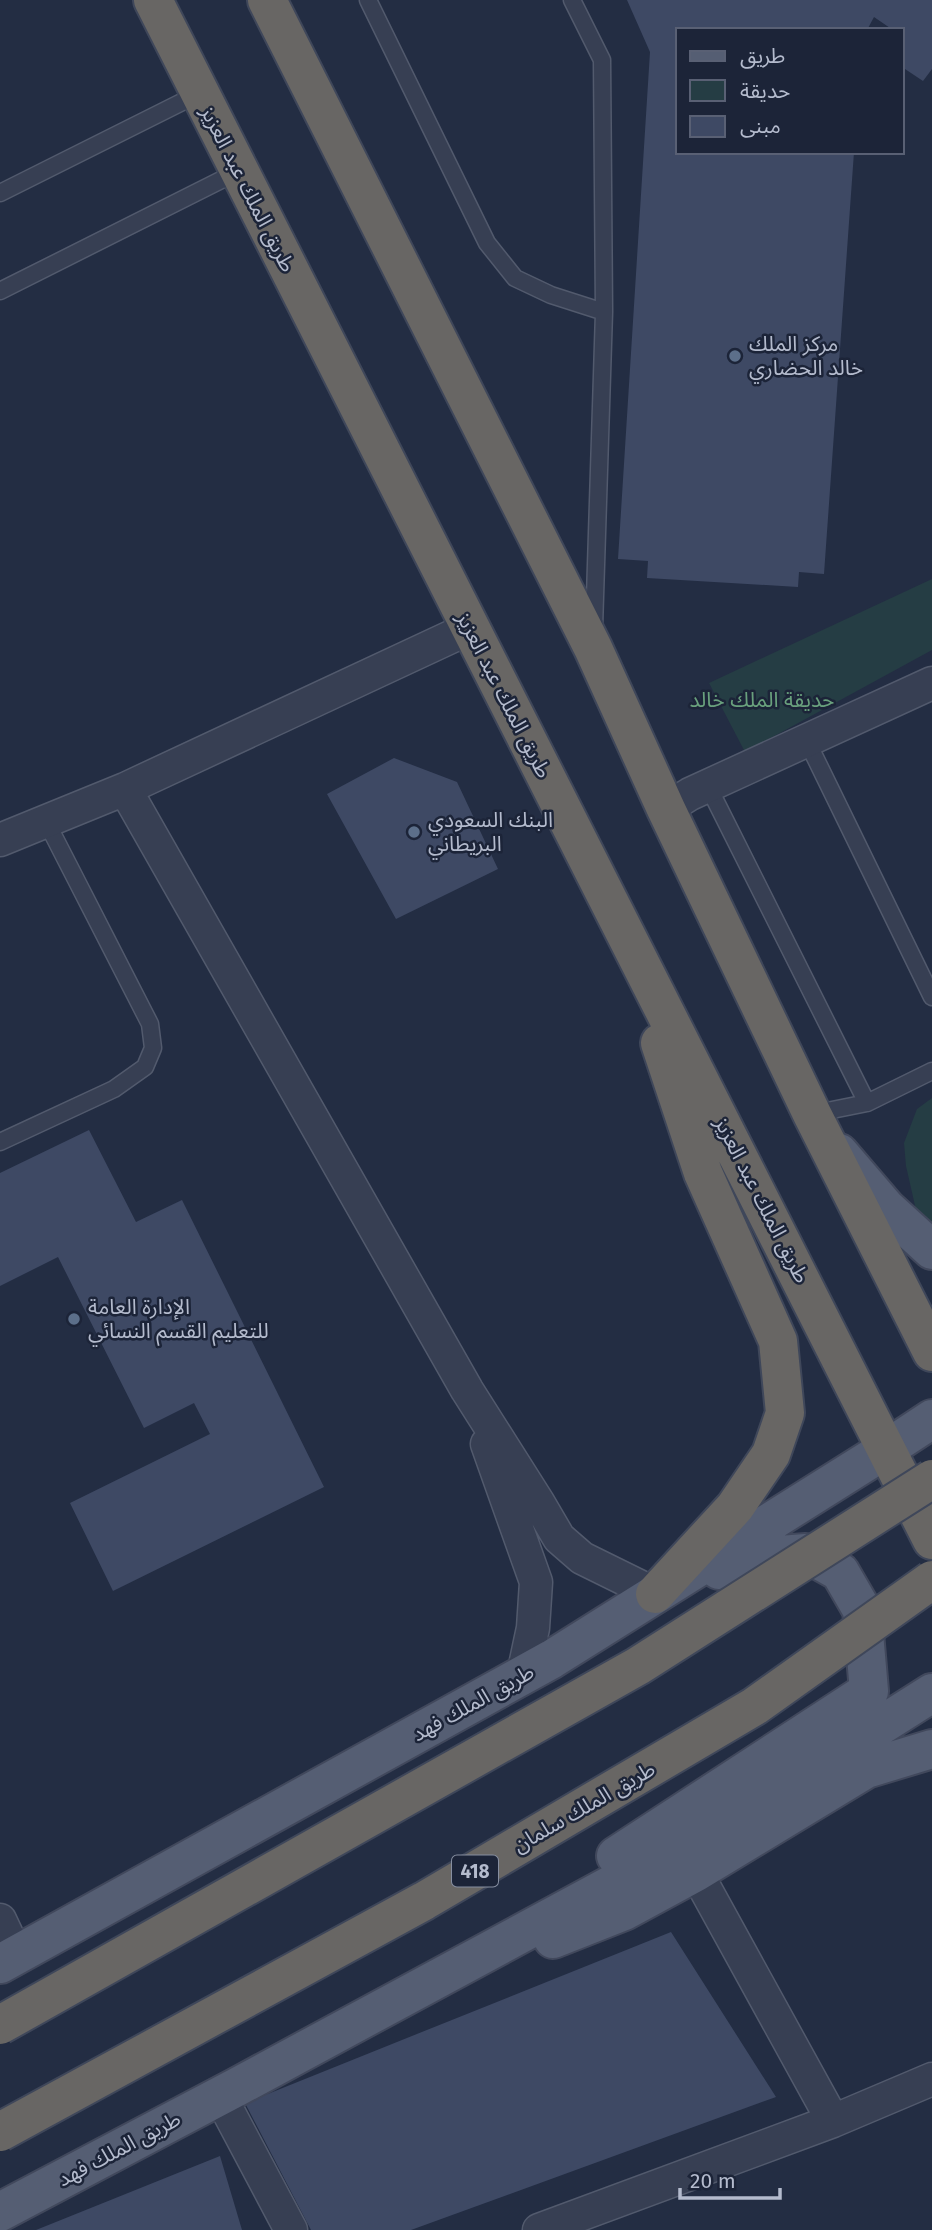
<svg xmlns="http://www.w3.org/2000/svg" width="932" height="2230" viewBox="0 0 932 2230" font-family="'Fira Sans','Noto Sans Arabic',sans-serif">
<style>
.green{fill:#253d44}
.building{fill:#3e4964}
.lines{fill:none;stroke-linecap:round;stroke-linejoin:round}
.service-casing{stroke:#525a6d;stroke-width:19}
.minor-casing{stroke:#525a6d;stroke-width:35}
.primary-casing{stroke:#41485c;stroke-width:42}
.trunk-casing{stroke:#3f475a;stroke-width:42}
.service{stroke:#373f53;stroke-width:16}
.minor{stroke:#373f53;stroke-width:32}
.primary{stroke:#555e73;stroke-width:38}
.trunk{stroke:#686664;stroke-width:38}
.trunk-bridge-casing{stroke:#3f475a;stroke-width:42;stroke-linecap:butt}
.trunk-bridge{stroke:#686664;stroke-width:38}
.service-dot{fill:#5c6f8a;stroke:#1c2438;stroke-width:2.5}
.labels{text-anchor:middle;stroke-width:5;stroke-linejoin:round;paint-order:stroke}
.shield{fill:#1c2438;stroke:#868ea0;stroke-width:2}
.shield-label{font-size:19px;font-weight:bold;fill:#b4bbcd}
.street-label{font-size:21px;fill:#b4bbcd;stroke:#1c2438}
.poi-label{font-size:21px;fill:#b4bbcd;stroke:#1c2438;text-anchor:start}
.park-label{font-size:21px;fill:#69a07d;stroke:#1c2438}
</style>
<rect width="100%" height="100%" fill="#232d43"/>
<path class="green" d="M932 579V650L745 752 709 683Z
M932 1098V1240L916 1210 906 1166 904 1143 917 1109Z"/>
<path class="building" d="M627 0H932V69L923 81 902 67V30H893L874 17 867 30H678V152H854L824 574 799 572 798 587 647 578 648 561 618 559 650 52Z
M394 758 457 782 498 869 396 919 327 794Z
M89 1130 136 1222 182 1200 324 1487 113 1591 70 1503 210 1434 194 1403 144 1428 58 1257 0 1286V1173Z
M671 1932 776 2097 411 2230H311L245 2103Z
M220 2156 242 2230H36Z"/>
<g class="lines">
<defs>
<path id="service" d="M368 0 487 243 515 278 551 295 604 312
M572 0 602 60 604 312 594 628
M0 193 200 93
M0 291 239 171
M807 741 932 997
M708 786 867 1103
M812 1114 867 1103 932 1071
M0 1142 114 1089 145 1067 153 1048 150 1024 46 821"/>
<path id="minor" d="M125 789 467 1390 538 1502 559 1538 582 1558 655 1594
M666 809 690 794 932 683
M0 840 125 789 470 628
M487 1444 536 1582 533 1628 523 1675
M696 1872 833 2121
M0 1920 17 1956
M220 2096 291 2230
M539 2230 833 2121 932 2079"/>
<path id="primary" d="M839 1153 886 1208 932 1250
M616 1856 869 1691 862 1610 840 1572 806 1553 754 1557 719 1570
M553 1939 624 1911 696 1872 866 1769 932 1749
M0 1964 552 1659 885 1450 932 1419
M0 2212 237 2087 735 1818 932 1693"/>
<path id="trunk" d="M153 0 932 1540
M267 0 593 648 666 809 812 1114 932 1352
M655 1594 735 1507 771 1454 785 1413 778 1341 703 1173 660 1043"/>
</defs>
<use href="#service" class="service-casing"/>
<use href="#minor" class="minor-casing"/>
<use href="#primary" class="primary-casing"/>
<use href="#trunk" class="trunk-casing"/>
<use href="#service" class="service"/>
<use href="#minor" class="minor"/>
<use href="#primary" class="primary"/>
<use href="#trunk" class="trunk"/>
<defs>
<path id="trunk-bridge" d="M0 2025 638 1666 932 1479
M0 2132 424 1901 755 1706 932 1580"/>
</defs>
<use href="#trunk-bridge" class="trunk-bridge-casing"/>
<use href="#trunk-bridge" class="trunk-bridge"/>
</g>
<g class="service-dot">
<circle cx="735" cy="356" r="7"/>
<circle cx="414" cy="832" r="7"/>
<circle cx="74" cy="1319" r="7"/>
</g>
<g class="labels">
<rect class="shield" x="452" y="1855.5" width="46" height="31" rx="5"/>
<g class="shield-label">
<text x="475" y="1878">418</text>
</g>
<g class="street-label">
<text transform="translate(248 189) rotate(63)" y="7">طريق الملك عبد العزيز</text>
<text transform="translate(504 695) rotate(63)" y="7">طريق الملك عبد العزيز</text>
<text transform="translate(762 1200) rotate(63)" y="7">طريق الملك عبد العزيز</text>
<text transform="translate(473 1703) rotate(-29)" y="7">طريق الملك فهد</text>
<text transform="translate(584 1807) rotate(-30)" y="7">طريق الملك سلمان</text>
<text transform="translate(119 2149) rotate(-28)" y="7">طريق الملك فهد</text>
</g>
<g class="poi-label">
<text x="749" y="351">مركز الملك<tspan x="749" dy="24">خالد الحضاري</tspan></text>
<text x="428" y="827">البنك السعودي<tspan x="428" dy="24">البريطاني</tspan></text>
<text x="88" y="1314">الإدارة العامة<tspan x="88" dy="24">للتعليم القسم النسائي</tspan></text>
</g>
<g class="park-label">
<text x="762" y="707">حديقة الملك خالد</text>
</g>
</g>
<rect x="676" y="28" width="228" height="126" fill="#1c2438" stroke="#596074" stroke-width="2"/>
<rect x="690" y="51" width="35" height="10" fill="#555e73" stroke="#596074" stroke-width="2"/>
<text x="740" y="63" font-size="21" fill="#b4bbcd">طريق</text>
<rect x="690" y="80" width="35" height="21" fill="#253d44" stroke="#596074" stroke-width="2"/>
<text x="740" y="98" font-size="21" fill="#b4bbcd">حديقة</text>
<rect x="690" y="116" width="35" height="21" fill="#3e4964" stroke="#596074" stroke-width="2"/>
<text x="740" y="133" font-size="21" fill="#b4bbcd">مبنى</text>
<path d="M680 2188v10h100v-10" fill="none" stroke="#b4bbcd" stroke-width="3.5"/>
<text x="690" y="2188" font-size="21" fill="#b4bbcd" stroke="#1c2438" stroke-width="5" paint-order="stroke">20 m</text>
</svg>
